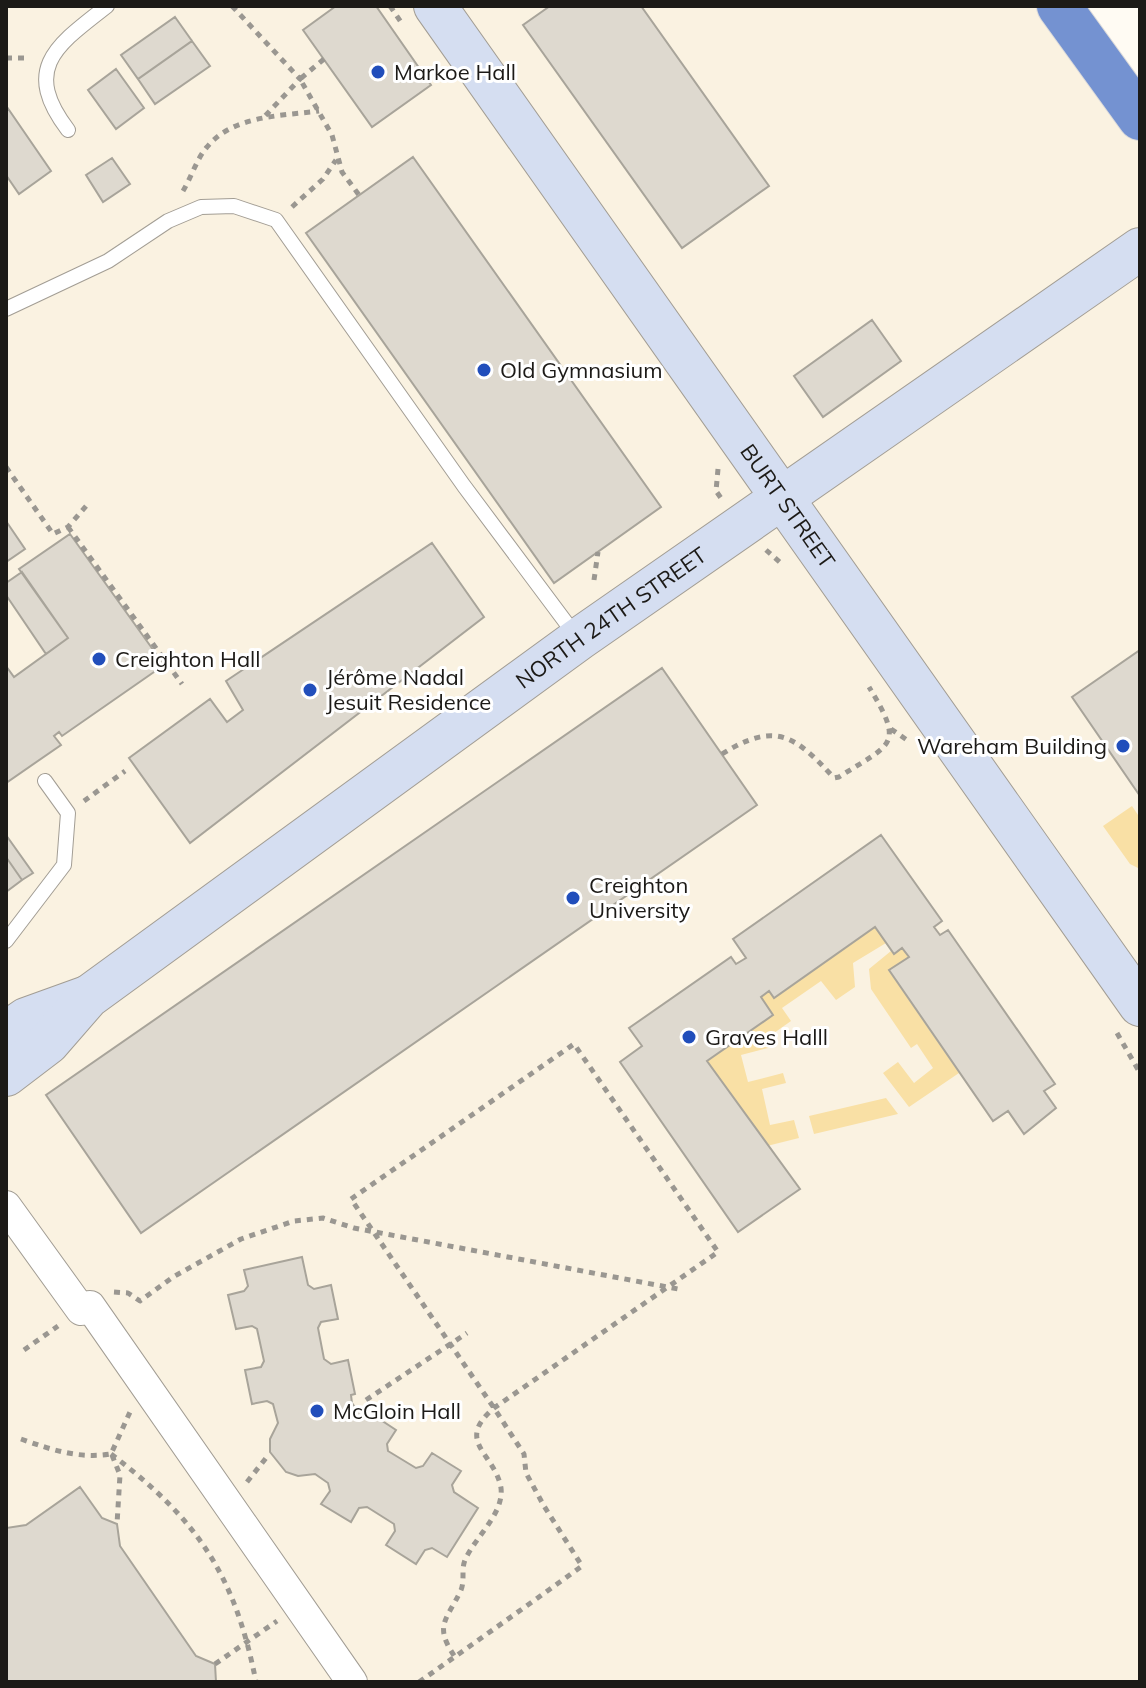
<svg xmlns="http://www.w3.org/2000/svg" width="1146" height="1688" viewBox="0 0 1146 1688" font-family="Mulish,sans-serif">
<style>
.built{fill:#faf2e1}
.green{fill:#f9e0a5}
.building{fill:#ded9cf;stroke:#a8a49a;stroke-width:2}
.lines{fill:none;stroke-linecap:round;stroke-linejoin:round}
.lane-casing{stroke:#a29d94;stroke-width:16}
.street-casing{stroke:#a29d94;stroke-width:32}
.secondary-casing{stroke:#a29d94;stroke-width:44}
.highway-casing{stroke:#dbdada;stroke-width:46}
.path{stroke:#9a9791;stroke-width:5;stroke-dasharray:6 6;stroke-linecap:butt}
.lane{stroke:#fff;stroke-width:14}
.street{stroke:#fff;stroke-width:30}
.secondary{stroke:#d5def1;stroke-width:42}
.highway{stroke:#7492d1;stroke-width:44}
.poi-dot{fill:#214ebb;stroke:#fff;stroke-width:3}
.labels{text-anchor:middle;stroke-width:6;stroke-linejoin:round;paint-order:stroke}
.poi-label{font-size:22px;fill:#1c1a17;stroke:#fff;text-anchor:start}
.street-label{font-size:22px;fill:#1c1a17;stroke:#fff}
</style>
<rect width="100%" height="100%" fill="#fffbf3"/>
<path class="built" d="M6 6H1065L1140 113V1682H6Z"/>
<path class="green" d="M1132 806 1140 818V869L1130 864 1103 826Z
M875 927 886 943 853 963 855 987 836 1000 821 981 782 1008 791 1021 774 1033 776 1046 741 1055 748 1082 783 1073 786 1083 762 1089 770 1125 794 1120 799 1138 767 1146 707 1061 773 1015 761 997 769 991 775 998Z
M902 948 909 957 889 971 959 1073 909 1107 883 1073 898 1062 914 1083 933 1068 917 1044 911 1048 871 989 869 969 891 951 894 954Z
M886 1098 898 1114 814 1134 809 1116Z"/>
<path class="building" d="M336 6H376L431 85 372 127 303 30Z
M550 6H641L769 186 682 248 523 25Z
M175 17 192 41 138 79 121 55Z
M192 41 210 66 155 104 138 79Z
M116 69 144 108 116 129 88 90Z
M7 107 51 171 19 194 6 175Z
M413 157 661 507 554 583 306 233Z
M112 158 130 184 103 202 86 175Z
M872 320 901 361 823 417 794 376Z
M6 521 25 549 6 562Z
M70 534 164 665 62 736 59 732 54 736 61 745 6 783V666L14 677 68 638 19 569Z
M432 543 484 617 190 843 129 758 210 699 227 722 243 710 226 681Z
M22 572 68 638 46 654 6 595V583Z
M1140 650V796L1072 697Z
M662 668 757 805 141 1233 46 1095Z
M6 835 33 873 22 880 6 857Z
M881 835 942 921 934 927 940 935 948 930 1055 1084 1044 1091 1056 1108 1024 1134 1008 1111 993 1121 889 970 909 957 902 948 894 954 875 927 774 998 769 991 761 997 773 1015 707 1061 800 1189 738 1232 620 1062 642 1046 629 1028 731 957 736 964 746 958 733 939Z
M6 857 22 880 6 892Z
M302 1257 308 1285 314 1289 331 1285 338 1319 321 1322 318 1328 324 1359 331 1364 348 1360 355 1394 351 1395 352 1403 357 1410 365 1414 367 1411 396 1430 387 1444 388 1451 416 1468 423 1466 432 1453 461 1471 452 1485 454 1492 478 1508 447 1557 432 1548 425 1550 416 1564 386 1545 395 1531 394 1524 367 1507 359 1508 351 1522 321 1504 330 1491 328 1483 315 1474 298 1476 286 1472 270 1452V1439L278 1423 273 1404 267 1401 252 1404 245 1370 261 1367 264 1361 257 1329 252 1326 236 1329 228 1295 244 1291 248 1286 244 1270Z
M80 1487 102 1518 117 1524 120 1546 196 1656 215 1664 216 1682H6V1528L26 1525Z"/>
<g class="lines">
<defs>
<path id="lane" d="M68 130C21 68 57 45 107 6
M6 309 108 261 168 221 201 207 234 206 276 220 464 486 576 636
M6 941 64 865 68 813 45 781"/>
<path id="street" d="M6 1206 81 1310 90 1306 352 1682"/>
<g id="secondary">
<path id="s1" d="M435 6 1140 1005"/>
<path d="M6 1033 26 1019 87 997"/>
<path id="s2" d="M6 1075 48 1043 88 997 579 639 1140 249"/>
</g>
<path id="highway" d="M1059 6 1140 118"/>
</defs>
<use href="#lane" class="lane-casing"/>
<use href="#street" class="street-casing"/>
<use href="#secondary" class="secondary-casing"/>
<use href="#highway" class="highway-casing"/>
<path class="path" d="M232 6 300 79 264 117
M390 6 403 25
M6 58H29
M324 59 300 79 332 135 342 172 359 195
M183 191C191 178 197 158 207 147 233 115 282 116 319 111
M292 207 323 179 336 160
M6 467 53 534 68 527 87 505
M718 469 716 491 721 498
M68 527 182 684
M766 550 783 565
M594 580 598 552
M891 729 907 740
M722 754C775 721 795 735 834 778L839 777C892 743 905 746 869 687
M84 801 125 771
M1117 1033 1140 1073
M114 1292 128 1293 140 1301 173 1277 241 1239 294 1221 323 1218 354 1228 678 1289
M24 1350 58 1326
M366 1400 467 1333
M21 1439C52 1450 79 1459 111 1454L130 1412
M111 1454C198 1520 235 1575 256 1682
M112 1455 120 1475 117 1524
M247 1482 266 1458
M215 1664 277 1621
M419 1682C473 1644 528 1605 582 1566L544 1506 526 1473 524 1454 494 1408 351 1199 574 1044 718 1252 494 1408C454 1442 495 1453 501 1488 504 1514 475 1537 465 1560 461 1570 465 1580 461 1590 447 1620 433 1625 455 1657"/>
<use href="#lane" class="lane"/>
<use href="#street" class="street"/>
<use href="#secondary" class="secondary"/>
<use href="#highway" class="highway"/>
</g>
<g class="poi-dot">
<circle cx="378" cy="72" r="8"/>
<circle cx="484" cy="370" r="8"/>
<circle cx="99" cy="659" r="8"/>
<circle cx="310" cy="690" r="8"/>
<circle cx="1123" cy="746" r="8"/>
<circle cx="573" cy="898" r="8"/>
<circle cx="689" cy="1037" r="8"/>
<circle cx="317" cy="1411" r="8"/>
</g>
<g class="labels">
<g class="poi-label">
<text x="394" y="80">Markoe Hall</text>
<text x="500" y="378">Old Gymnasium</text>
<text x="115" y="667">Creighton Hall</text>
<text x="326" y="685">Jérôme Nadal<tspan x="326" dy="25">Jesuit Residence</tspan></text>
<text x="1107" y="754" text-anchor="end">Wareham Building</text>
<text x="589" y="893">Creighton<tspan x="589" dy="25">University</tspan></text>
<text x="705" y="1045">Graves Halll</text>
<text x="333" y="1419">McGloin Hall</text>
</g>
<g class="street-label">
<text dy="8" stroke="none"><textPath href="#s1" startOffset="612">BURT STREET</textPath></text>
<text dy="8" stroke="none"><textPath href="#s2" startOffset="760">NORTH 24TH STREET</textPath></text>
</g>
</g>
<rect width="1146" height="1688" fill="none" stroke="#1c1a17" stroke-width="16"/>
</svg>
